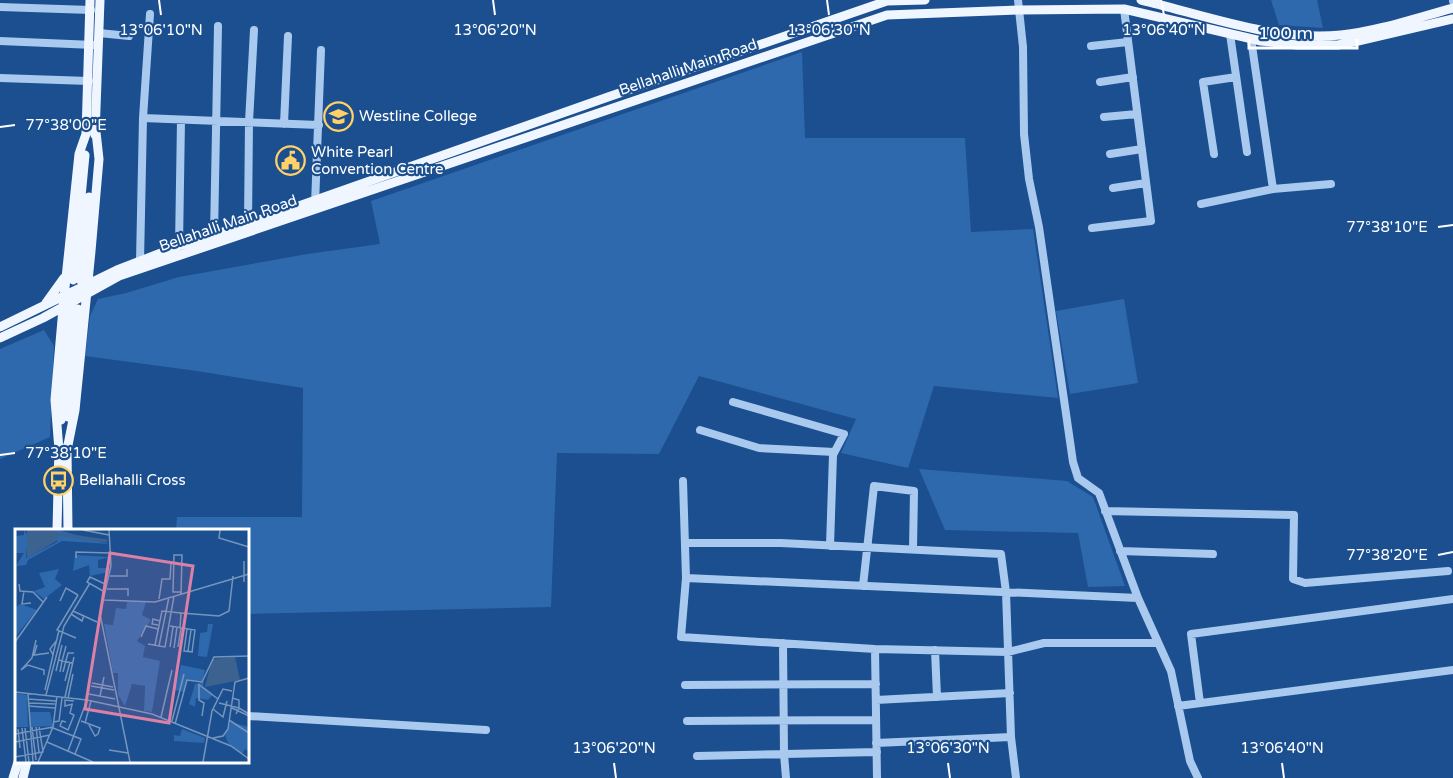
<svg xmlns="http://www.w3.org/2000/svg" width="1453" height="778" viewBox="0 0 1453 778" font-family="'Varela Round',sans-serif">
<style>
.green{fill:#2e69ad}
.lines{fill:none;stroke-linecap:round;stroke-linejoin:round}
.minor{stroke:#a9c9ee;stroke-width:8}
.major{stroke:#f0f6ff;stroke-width:9}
.ticks{fill:none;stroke:#fff;stroke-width:2}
.labels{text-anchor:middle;stroke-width:4.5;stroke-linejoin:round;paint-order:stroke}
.street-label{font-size:15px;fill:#fff;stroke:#1b4f8f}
.poi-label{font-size:15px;fill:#fff;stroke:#1b4f8f;text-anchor:start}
.inset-river{fill:none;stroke:#3c6290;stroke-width:3}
.inset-road{fill:none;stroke:#7695bc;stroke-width:1.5}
.view{fill:#dd80a5;fill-opacity:0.15;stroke:#dd80a5;stroke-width:3}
.inset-edge{fill:none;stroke:#fff;stroke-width:3}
.ticks-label{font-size:15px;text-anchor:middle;fill:#fff;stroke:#1b4f8f;stroke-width:4.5;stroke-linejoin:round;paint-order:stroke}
</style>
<rect width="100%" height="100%" fill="#1b4f8f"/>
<path class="green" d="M1271 0H1317L1323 28 1279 25Z
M802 52 805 138H965L971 232 1033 229 1058 398 934 386 908 468 841 453 856 419 699 376 659 454 557 453 551 607 248 614V530H176L177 517H302L303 388 197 371 85 356 90 316 98 299 126 293 179 277 307 254 380 244 371 201Z
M1124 299 1138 383 1070 394 1056 311Z
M44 330 54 346 50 437 0 459V349Z
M919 469 1067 481 1093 497 1125 586 1088 587 1078 533 945 530Z"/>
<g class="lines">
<path class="minor" d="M1018 0 1023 47 1024 134 1029 179 1039 227 1073 462 1078 478 1099 493 1138 598 1171 671 1190 761 1198 778
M1453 0V1
M0 7 91 10
M99 33 129 36
M1230 34 1247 152
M1251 39 1273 189 1331 184
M0 41 94 45
M1091 46 1128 42
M0 78 89 81
M1100 82 1133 77
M1104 117 1137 114
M143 118 319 125
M284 124 288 36
M1110 154 1142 149
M1214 154 1203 82 1236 77
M1113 188 1146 183
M315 204 321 50
M1201 204 1273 189
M248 224 249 122 254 30
M1092 228 1151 221 1124 9
M214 235 218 26
M179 246 181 120
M140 261 143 118 150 14
M733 402 844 434 833 455 830 546
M700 430 759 448 834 452
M683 481 686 578 1138 598
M1105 511 1294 515 1293 579 1305 583 1448 571
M685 543H781L1001 554 1006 592 1011 737 876 743
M1120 551 1213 554
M686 578 681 637 875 649 1008 652 1044 643H1158
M863 586 874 486 914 491 913 549
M783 643 784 754 786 778
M875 649 877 778
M935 650 937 697
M685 685 876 684
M876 700 1010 693
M1200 703 1191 634 1453 599
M1178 706 1453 670
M248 716 486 730
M687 721 876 720
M1011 737 1016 778
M697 756 877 752"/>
<path class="major" d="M1141 0C1204 15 1276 42 1341 35 1378 31 1416 18 1453 8
M95 135 100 0
M73 280 85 155
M81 281 89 197
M46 303 64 278
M0 327 117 270 179 246 248 224 608 97 887 1 925 0
M0 338 43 318 119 276 887 15 1019 10 1124 9 1261 41 1297 45H1338L1358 41 1453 19
M68 417 78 309
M61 420 71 308
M59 450 55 400 64 297 79 154 86 134 90 0
M57 530 59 445
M68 530 67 450 75 410 91 251 99 159 96 132
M13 778 18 762
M23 778 27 762"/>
</g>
<path class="ticks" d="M159 0 161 15M493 0 495 15M827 0 829 15M1161 0 1164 15M0 127 15 125M1438 227 1453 225M0 455 15 453M1438 555 1453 552M614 763 616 778M948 763 950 778M1282 763 1284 778"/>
<defs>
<symbol id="university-ring" viewBox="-11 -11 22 22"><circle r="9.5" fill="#1b4f8f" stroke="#ffd166" stroke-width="1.5"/><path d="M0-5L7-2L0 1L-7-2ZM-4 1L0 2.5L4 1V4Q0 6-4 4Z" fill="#ffd166"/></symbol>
<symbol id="civic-ring" viewBox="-11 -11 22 22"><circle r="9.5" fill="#1b4f8f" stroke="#ffd166" stroke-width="1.5"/><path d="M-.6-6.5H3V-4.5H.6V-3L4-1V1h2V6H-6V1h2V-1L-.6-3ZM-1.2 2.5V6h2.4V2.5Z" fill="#ffd166"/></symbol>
<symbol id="bus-ring" viewBox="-11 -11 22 22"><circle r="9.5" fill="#1b4f8f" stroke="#ffd166" stroke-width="1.5"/><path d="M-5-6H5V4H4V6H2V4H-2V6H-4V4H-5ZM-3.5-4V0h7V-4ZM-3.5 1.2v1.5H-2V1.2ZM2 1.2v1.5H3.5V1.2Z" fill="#ffd166"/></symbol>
</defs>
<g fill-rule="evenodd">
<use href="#university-ring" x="322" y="100" width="33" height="33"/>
<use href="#civic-ring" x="274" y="144" width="33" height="33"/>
<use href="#bus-ring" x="42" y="464" width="33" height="33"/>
</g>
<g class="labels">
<g class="street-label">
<text transform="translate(688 67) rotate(-19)" y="5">Bellahalli Main Road</text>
<text transform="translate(228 223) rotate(-19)" y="5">Bellahalli Main Road</text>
</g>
<g class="poi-label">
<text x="359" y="121">Westline College</text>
<text x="311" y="157">White Pearl<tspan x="311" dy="17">Convention Centre</tspan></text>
<text x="79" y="485">Bellahalli Cross</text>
</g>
</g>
<g transform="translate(15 529)">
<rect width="234" height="234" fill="#1b4f8f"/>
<path d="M9 1 13 7 11 29 42 13 43 1 94 15 47 12 13 31 11 36 1 37 9 24H0V7L9 6ZM60 26 95 28 83 31V39H95L94 43 75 47 74 36 58 42ZM44 40 40 50 47 56 29 70 19 62 30 58 24 44ZM112 73H131L127 86 136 91 122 112 130 117 128 128 145 132 137 183 129 182 130 157 117 155 110 177 103 166V144H98L89 95 98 96 101 79 111 80ZM5 75 22 81 0 108V79ZM193 95H198L192 128 183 127 185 104 192 103ZM166 136 190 141 187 152 172 151 169 163 160 161ZM189 153 188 157 198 165 193 171 181 169 180 178 174 175 180 155ZM0 164 12 166 13 198H0ZM15 183H35L38 197 15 198ZM216 193 234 198V222L230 220 227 225 213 214 210 206ZM167 200 190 209 189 214 159 212V206L165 207Z" fill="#2e69ad"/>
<path d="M12 1H43V11L12 29ZM220 128 225 151 190 158 197 130Z" fill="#3c6290"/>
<path class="inset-river" d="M43 5 92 12"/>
<path class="inset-road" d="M68 1 94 6M94 1 96 37 85 85 115 233M205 1 204 9 234 18M61 29V23L95 24M229 32V53M95 47H112V40M4 55 5 62 18 63 28 73M92 60H113V67M9 62 7 75 16 74M88 62 72 53 75 48 90 55M166 66 167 26H159L158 63H166M144 70 147 50H155L156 34M89 71 140 73 234 45M45 72 51 59 63 66M58 82 82 93M166 84 204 87 214 82 218 47M56 85 67 92 69 86M143 96 137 95 138 90 145 92M155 97 180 101 177 123M172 100 169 122 178 123M126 108 131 97 143 100M61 109 42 101 63 66M42 111 35 120 38 126 39 121 42 110 43 105 44 102M0 113 32 68M133 115 144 117 154 68M22 116 19 126 34 124M140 116 147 82 166 84 165 99M144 117 150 118 159 67M155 118 158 98M163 118 166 99M159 119 162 98M173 122 176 101M44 131 47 132 51 117M6 141 17 129 21 111M6 141 13 136 29 141V146M41 142 47 116M45 143 47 132 58 134M48 143 53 124H59M50 152 55 133M77 154 98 158M183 155 203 170M184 156V171L189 174 187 187M76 157 99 161M30 161 38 126M0 163 72 171 137 185 216 217 234 230M13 165 18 233M74 165 100 170M31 166 49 97 75 54M85 167 89 148M50 168 59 128M53 169 58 145M217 169 224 171V179L234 185M13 170 41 172M13 174 40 175M204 174 224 179 221 185M58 175 50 177V171L59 172M13 177 40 179M217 179 234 187M198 180 208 188 212 172M146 188 157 141M214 191 234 204M66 192 85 199 83 205 80 207 74 196M157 192 169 145M38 193 44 192 47 169M51 193 47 192 45 197 53 201 59 186 55 184 57 176M70 194 76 172M160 195 172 151 187 153 199 128 234 127M17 198 21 231M21 198 24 223M7 199 11 233M10 199 14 233M38 199 66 210 60 225M3 200 5 219M0 205 38 198M198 209 208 207 213 200 220 153 234 149M0 213 35 206M32 213 78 233M94 221 113 224M53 222 72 171M0 228 28 223 24 198M23 233 38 198 42 167M188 233 197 182 208 160 217 162"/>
<path class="view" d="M95 24 178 37 154 194 70 180Z"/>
<rect width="234" height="234" class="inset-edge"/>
</g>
<g class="ticks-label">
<text x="161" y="35">13°06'10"N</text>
<text x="495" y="35">13°06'20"N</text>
<text x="829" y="35">13°06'30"N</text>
<text x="1164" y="35">13°06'40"N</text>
<text x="66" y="130">77°38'00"E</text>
<text x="1387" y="232">77°38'10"E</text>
<text x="66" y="458">77°38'10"E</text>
<text x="1387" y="560">77°38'20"E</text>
<text x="614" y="753">13°06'20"N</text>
<text x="948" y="753">13°06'30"N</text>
<text x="1282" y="753">13°06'40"N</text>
</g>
<path d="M1249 39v9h108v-9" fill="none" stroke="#ffffff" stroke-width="3"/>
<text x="1258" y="39" font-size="18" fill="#ffffff" stroke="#1b4f8f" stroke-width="4.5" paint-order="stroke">100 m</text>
</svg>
